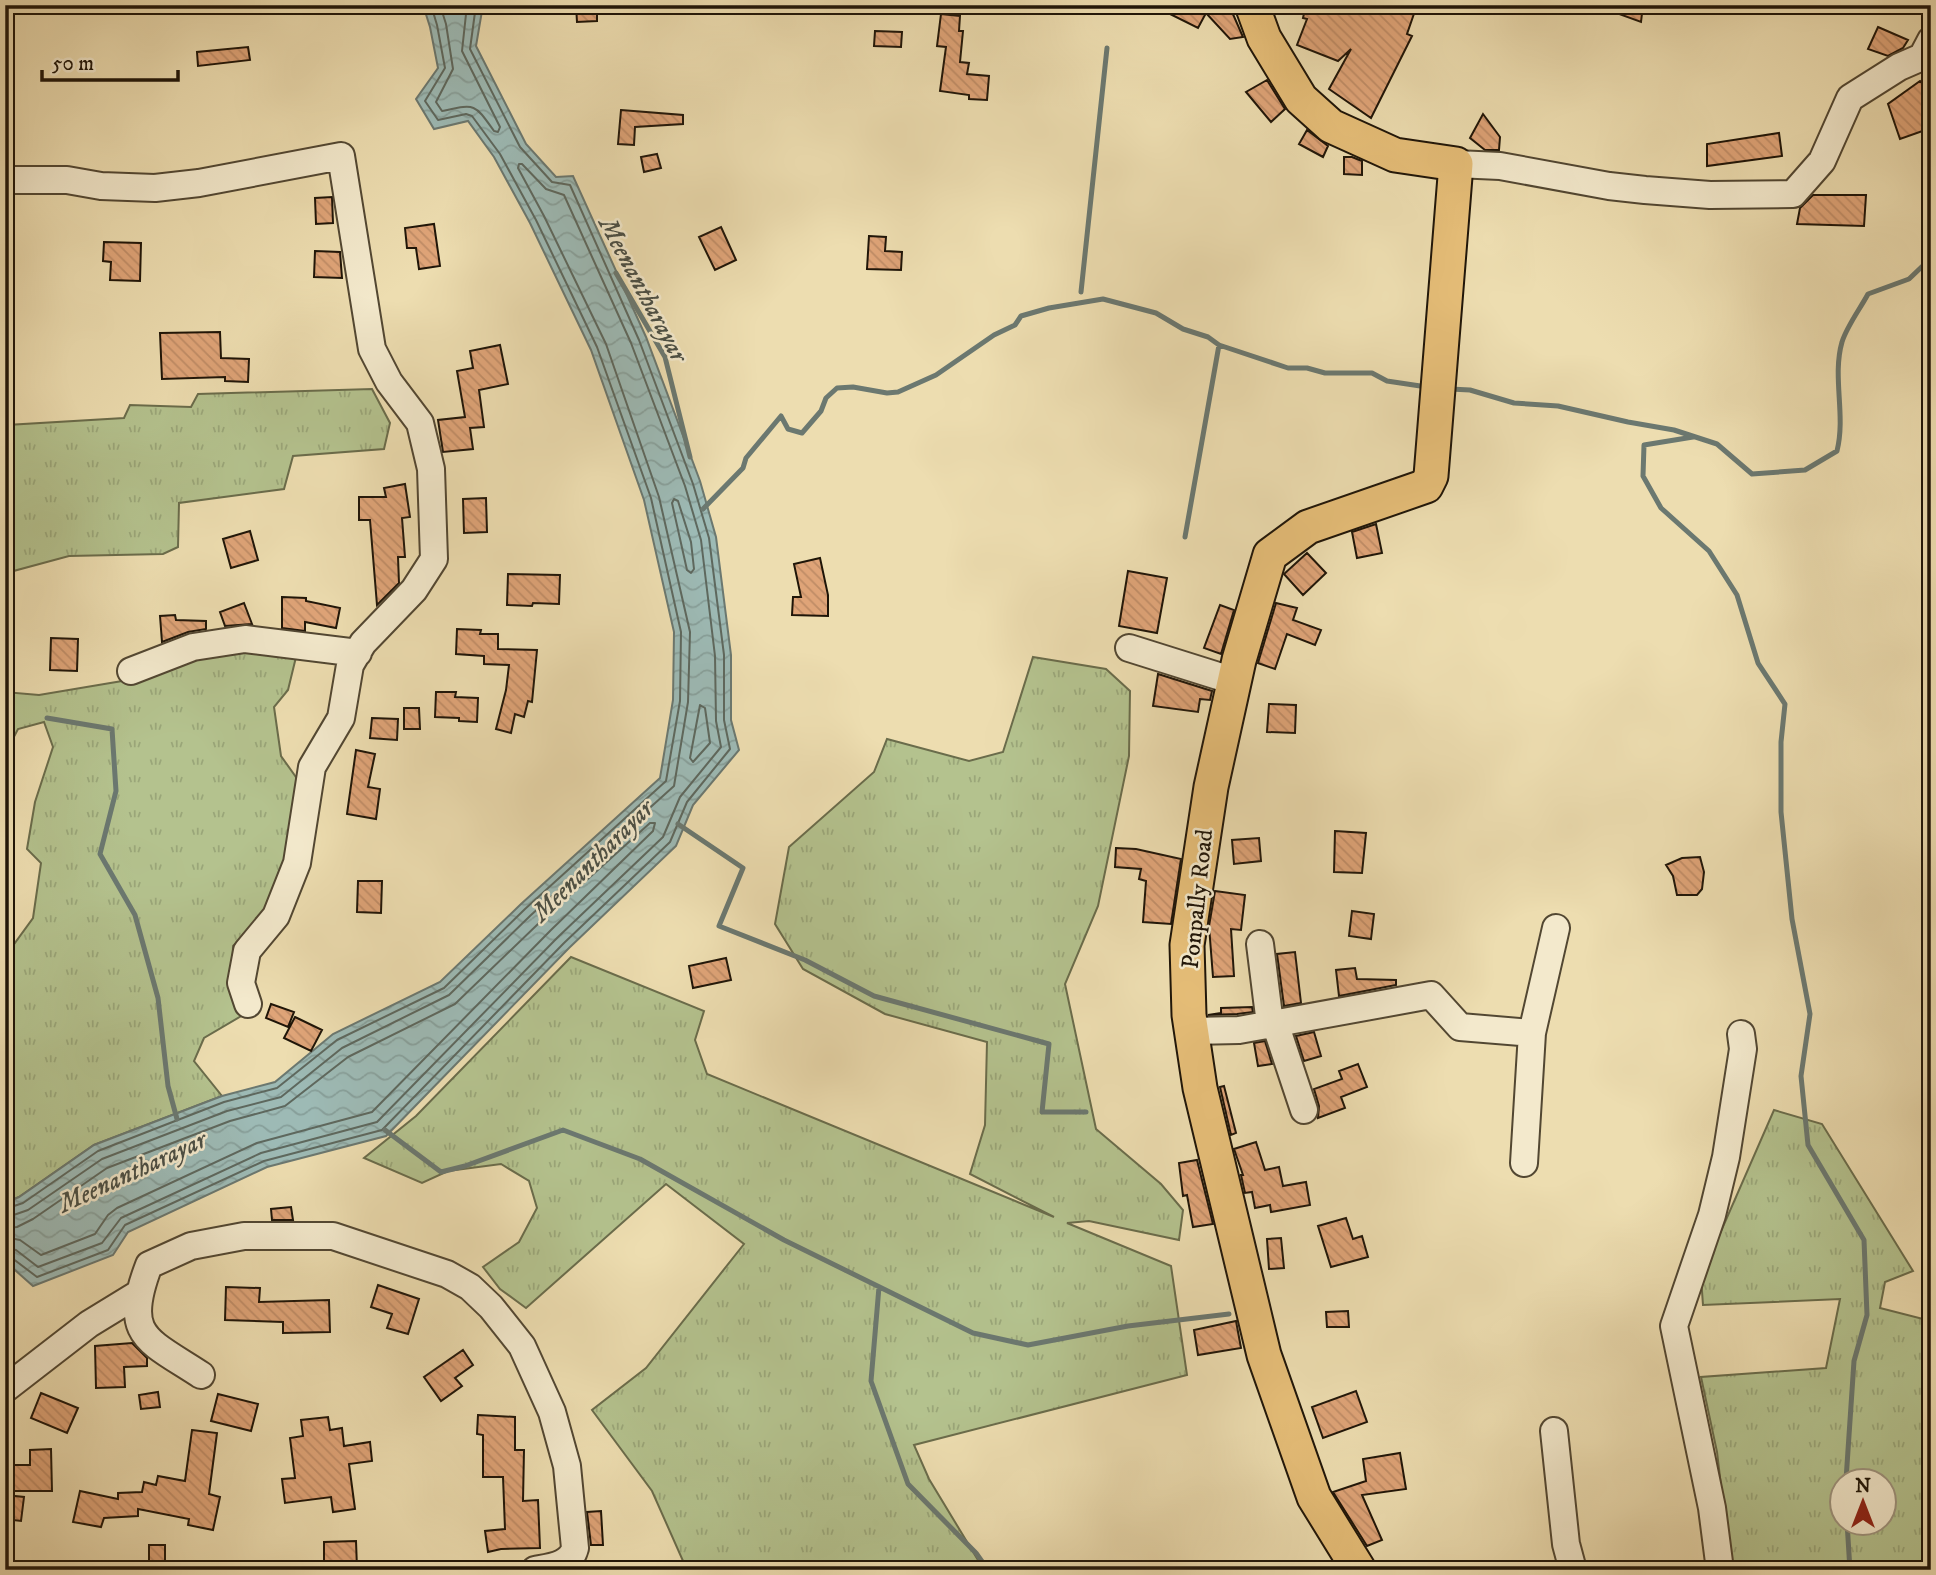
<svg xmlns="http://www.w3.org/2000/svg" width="1936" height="1575" viewBox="0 0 1936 1575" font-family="'IM FELL DW Pica',serif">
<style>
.grass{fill:url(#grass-tufts);stroke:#6a6c4b;stroke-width:2;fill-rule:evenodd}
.water{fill:url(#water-waves);stroke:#6b7870;stroke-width:2}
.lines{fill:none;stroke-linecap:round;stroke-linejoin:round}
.shore{stroke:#5e685e;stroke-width:2}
.stream{stroke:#6b7870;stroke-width:5}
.building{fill:url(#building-back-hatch);stroke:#1f1508;stroke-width:2}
.minor-casing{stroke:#524732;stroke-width:30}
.major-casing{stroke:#1f1508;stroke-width:37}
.minor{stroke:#f3e9cc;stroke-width:26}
.major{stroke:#e6be78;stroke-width:33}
.labels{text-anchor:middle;stroke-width:5;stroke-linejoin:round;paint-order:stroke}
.street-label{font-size:24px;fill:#1f1508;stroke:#f3e9cc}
.water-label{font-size:26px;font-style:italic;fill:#4b4f45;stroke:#f3e9cc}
</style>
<defs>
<pattern id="grass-tufts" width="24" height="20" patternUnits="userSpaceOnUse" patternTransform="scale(1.75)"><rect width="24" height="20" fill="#b4c28e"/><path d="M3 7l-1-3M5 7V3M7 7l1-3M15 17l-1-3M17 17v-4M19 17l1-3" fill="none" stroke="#9aa679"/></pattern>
<pattern id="water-waves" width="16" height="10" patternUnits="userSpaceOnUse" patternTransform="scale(1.75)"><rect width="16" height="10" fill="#9dbab5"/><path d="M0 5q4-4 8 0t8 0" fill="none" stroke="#879f9a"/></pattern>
<pattern id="building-back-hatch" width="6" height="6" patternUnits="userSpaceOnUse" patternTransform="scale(1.75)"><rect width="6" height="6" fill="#dfa478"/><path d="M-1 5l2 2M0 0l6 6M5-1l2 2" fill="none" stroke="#bf8c66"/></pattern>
</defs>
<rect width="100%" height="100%" fill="#edddb0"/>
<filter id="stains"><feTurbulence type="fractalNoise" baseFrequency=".00286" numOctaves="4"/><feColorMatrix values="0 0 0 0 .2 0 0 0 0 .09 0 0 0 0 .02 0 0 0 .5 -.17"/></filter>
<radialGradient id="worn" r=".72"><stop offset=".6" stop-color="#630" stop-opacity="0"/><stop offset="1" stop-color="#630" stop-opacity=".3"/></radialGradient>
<path class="grass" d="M372 389 390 423 384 449 293 456 284 489 179 503 178 547 163 554 69 556 10 572 5 578V511L8 507 7 425 124 418 130 405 191 407 198 394Z
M236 649 296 657 288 690 274 707 281 756 303 787 294 848 269 912 233 946 232 986 243 1015 204 1038 194 1061 222 1096 94 1145 19 1197 5 1203V950L9 951 33 918 41 863 27 849 35 802 53 747 44 722 18 729 5 754V692L39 695 140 678 182 659Z
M1033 657 1106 669 1130 691 1129 756 1098 906 1065 984 1096 1129 1161 1184 1183 1210 1179 1240 1089 1221 1067 1223 1171 1266 1187 1375 914 1445 929 1479 984 1570H687L652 1491 592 1410 646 1368 744 1244 666 1184 526 1308 500 1289 483 1267 519 1242 537 1208 529 1181 501 1164 448 1171 422 1183 364 1158 416 1116 571 957 704 1011 695 1040 707 1074 1054 1217 970 1174 985 1125 987 1042 885 1014 803 969 775 924 789 847 874 772 887 739 969 761 1003 752Z
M1774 1110 1822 1124 1913 1271 1885 1282 1880 1308 1931 1321V1570H1731L1717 1452 1701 1377 1826 1368 1840 1299 1703 1305 1701 1277ZM1842 1480H1884V1522H1842Z"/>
<path class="water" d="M423 5H483L476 46 526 144 556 177 573 176 646 337 700 481 716 537 731 655V720L739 750 693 805 676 846 569 948 386 1136 267 1167 128 1232 113 1255 33 1286 7 1263 5 1264V1203L19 1197 94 1145 222 1096 275 1082 333 1034 440 982 521 904 660 778 673 700 674 632 644 500 591 350 530 223 494 157 468 121 434 129 416 99 438 68 430 27Z"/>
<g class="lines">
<path class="shore" d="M440 5 446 24 453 69 436 102 442 111C476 104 474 103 494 131L498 132 500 127 462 51 467 5
M674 499 678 501 691 542 694 569 691 573 687 570 672 503Z
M700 705 705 708 710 743 693 762 690 758Z
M5 1209 23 1203 98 1151 224 1102 277 1088 337 1040 444 988 525 909 666 781 680 701 681 632 651 498 597 347 536 220 500 154 472 116 466 114 438 120 425 101 445 68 437 25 431 5
M5 1218 28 1210 102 1159 227 1111 281 1097 342 1048 449 995 531 915 674 786 688 702 690 632 659 497 606 344 544 216 518 168 519 164H522L546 189 564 195 631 343 685 486 701 540 715 656 716 721 721 747 680 797 663 837 558 937 377 1122 261 1153 121 1218 102 1243 38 1267 16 1250 5 1248
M5 1228 17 1227 33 1219 107 1168 230 1121 285 1106 348 1057 455 1004 539 923 650 823H655L653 831 551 930 372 1112 257 1143 117 1208 108 1215 95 1234 41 1255 20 1240 5 1237
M5 1256 12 1258 37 1277 108 1250 125 1225 264 1161 382 1130 564 943 670 842 687 802 730 749 724 720V655L709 538 693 484 639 340 570 185 552 182 520 147 470 49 476 5"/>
<path class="stream" d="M616 273 665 357 690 457
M1081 292 1107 48
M1450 389 1470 390 1514 403 1558 406 1628 422 1674 430 1717 444 1752 474 1805 470 1837 451C1846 415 1832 377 1842 342 1847 326 1860 309 1868 294L1909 279 1931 258
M1693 437 1644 445 1643 476 1661 508 1709 551 1737 595 1758 663 1785 704 1781 742V812L1792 919 1810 1014 1801 1076 1808 1145 1864 1240 1867 1315 1854 1361 1846 1480
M703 509 743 468 746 458 781 416 788 429 802 433 821 411 826 398 837 388 853 387 887 393 898 392 936 375 994 335 1015 325 1021 316 1049 308 1103 299 1156 313 1183 329 1208 337 1219 345 1288 368H1307L1325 373H1372L1387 381 1427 387
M1185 537 1219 345
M47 718 112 729 116 791 100 854 135 915 158 998 168 1086 177 1119
M678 824 743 868 719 926 805 960 874 996 1049 1044 1042 1112H1086
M385 1130 441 1172 465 1166 563 1130 640 1159 784 1240 973 1333 1028 1345 1128 1326 1229 1314
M879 1287 871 1381 908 1484 976 1553 988 1570
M1847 1522 1850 1570"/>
</g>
<path class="building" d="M576 5H597V21L577 22Z
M1152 5H1229L1243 37 1230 39 1206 13 1198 28Z
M1306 5H1417L1407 34 1412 36 1371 118 1329 89 1351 49 1338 61 1297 45 1307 19 1303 18Z
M1600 5H1643L1641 22 1600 7Z
M941 14 960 16 959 31H963L960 62 969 63 967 74 989 76 987 100 969 99V95L940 91 946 47 937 46Z
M1878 27 1908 40 1903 48 1888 56 1868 49Z
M875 31 902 32 901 47 874 46Z
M248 47 250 60 198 66 197 52Z
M1267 80 1285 109 1271 122 1246 92Z
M1920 81 1931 91V128L1900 139 1888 104Z
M621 110 683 115V124L635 127 634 145 618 144Z
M1483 114 1500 137 1499 150H1485L1470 138Z
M1307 130 1328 146 1323 157 1299 144Z
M1779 133 1782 156 1707 166V144Z
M657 154 661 168 644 172 641 157Z
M1344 157H1352L1362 161V175L1344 174Z
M1813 195H1866L1864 226 1797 224 1800 208Z
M332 197 333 223 316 224 315 198Z
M434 224 440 266 419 269 416 248H407L405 228Z
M721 227 736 260 715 270 699 237Z
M869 236 886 237 885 251 902 252 901 270 867 269Z
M104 242 141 243 140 281 110 280 111 262 103 261Z
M315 251 340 252 342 278 314 277Z
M220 332 221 358 249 359 248 382 225 381V377L162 379 160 333Z
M500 345 508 384 479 390 484 427 470 428 473 449 443 452 438 420 465 417 457 371 473 368 470 351Z
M405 484 410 517 402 518 405 557H398L399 583 377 605 370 520H359V497H386L384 488Z
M486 498 487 532 464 533 463 499Z
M1376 524 1382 553 1357 558 1352 532Z
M250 531 258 560 231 568 223 539Z
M1307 553 1326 573 1303 595 1284 574Z
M820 558 828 595V616L792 615 793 597H801L794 564Z
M1128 571 1167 578 1157 633 1119 626Z
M508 574 560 575 559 604 533 603 532 606 507 605Z
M282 597 306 598V601L340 608 336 628 305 622V631L282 628Z
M244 603 252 624 225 626 220 612Z
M1276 603 1297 608 1293 620 1321 630 1315 645 1287 634 1275 669 1258 663Z
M1220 605 1234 610 1221 654 1204 648Z
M175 615 176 620 206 621V629L188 632 162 642 160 616Z
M457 629 481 630 480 634H498V649L537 650 532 702 528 701 524 717 515 714 511 733 496 729 506 690 509 665 484 664V656L456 654Z
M51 638 78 639 77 671 50 670Z
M1158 674 1212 691 1210 700 1200 699 1198 712 1153 706Z
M436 692H456L455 697 478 698 477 722 459 721V718L435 717Z
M1269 704 1296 705 1295 733 1267 732Z
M404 708H419L420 729H404Z
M372 718 398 719 397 740 370 738Z
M356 750 375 754 368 787 380 789 376 819 347 814Z
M1335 831 1366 833 1362 873 1334 872Z
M1259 838 1261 861 1234 864 1232 840Z
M1116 848 1136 849 1181 859 1171 924 1143 922 1146 881 1139 879 1141 869 1115 867Z
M1700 857 1704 872 1702 889 1697 895H1677L1673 876 1666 865 1682 858Z
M358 881H382L381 913 357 912Z
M1215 891 1245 895 1241 930 1231 929 1234 976 1213 977 1209 926Z
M1352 911 1374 914 1371 939 1349 936Z
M1295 952 1301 1003 1284 1006 1277 954Z
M726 958 731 980 693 988 689 966Z
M1355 968 1357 979 1396 980V985L1339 996 1336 970Z
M271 1004 294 1012 288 1027 266 1018Z
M1252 1007 1253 1012 1237 1014 1208 1015 1221 1013V1008Z
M295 1017 322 1030 311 1051 284 1038Z
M1314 1032 1321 1056 1304 1061 1296 1036Z
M1265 1041 1272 1064 1258 1066 1254 1043Z
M1358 1064 1367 1087 1341 1097 1345 1108 1318 1118 1319 1106 1314 1089 1342 1079 1339 1071Z
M1224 1086 1236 1133 1231 1135 1220 1087Z
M1256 1142 1265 1170 1279 1167 1283 1186 1306 1182 1310 1205 1271 1212 1270 1205 1255 1208 1252 1192 1245 1193 1241 1175H1243L1234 1149Z
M1197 1160 1213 1224 1193 1227 1187 1195 1183 1196 1179 1163Z
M291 1207 293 1220H272L271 1209Z
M1346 1218 1353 1239 1362 1236 1368 1257 1331 1267 1318 1226Z
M1281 1238 1284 1268 1269 1269 1267 1239Z
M378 1285 419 1299 408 1334 387 1328 392 1314 371 1307Z
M226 1287 260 1288 259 1302 329 1300 330 1332 283 1333V1322L225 1320Z
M1348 1311 1349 1327H1327L1326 1312Z
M1236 1321 1241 1348 1198 1355 1194 1330Z
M132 1343 147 1358V1366L124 1367 125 1387 96 1388 95 1346Z
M463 1350 473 1365 455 1378 462 1386 441 1401 424 1377Z
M1356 1391 1367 1422 1323 1438 1312 1407Z
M158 1392 160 1407 141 1409 139 1395Z
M41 1393 78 1408 67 1433 31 1418Z
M218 1394 258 1404 251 1431 211 1421Z
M478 1415 515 1417V1450H524L523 1501 538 1500 540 1548 501 1549 488 1552 485 1531 505 1529 503 1477H483V1435L477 1434Z
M328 1417 330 1430 342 1428 344 1446 370 1442 372 1461 349 1464 355 1509 333 1512 331 1497 285 1503 282 1479 295 1478 290 1438 303 1436 301 1420Z
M192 1430 217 1433 209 1494 220 1497 213 1530 188 1525 189 1519 138 1509V1516L104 1518 101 1527 73 1522 80 1491 118 1499V1493L142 1492 144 1482 156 1485 158 1476 185 1481Z
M51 1449 52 1491H14L13 1465H30V1450Z
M1400 1453 1406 1489 1362 1495 1382 1540 1367 1546 1333 1492 1366 1481 1363 1459Z
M5 1495 24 1497 21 1521 5 1519Z
M601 1511 603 1545H591L587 1512Z
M356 1541 357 1568 324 1569V1542Z
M149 1545H165V1570H149Z"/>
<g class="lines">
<defs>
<path id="minor" d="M1456 164 1500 166 1609 186 1645 190 1710 195 1793 194 1822 161 1850 98 1899 67 1922 57 1931 40
M5 180H67L101 186 155 188 199 183 341 156 372 349 389 382 420 423 431 469 434 559 414 590 363 643 350 665 341 718 312 767 297 863 276 916 247 951 241 983 248 1004
M1129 648 1234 681
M131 671 193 647 245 639 358 653
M1260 944 1270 1024
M1275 1023 1304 1110
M1191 1031 1239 1030 1431 995 1460 1027 1532 1033
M1524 1163 1532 1033 1556 928
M201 1375C146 1339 122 1336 149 1265L191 1246 244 1236H333L447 1274 470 1287 491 1307 522 1346 552 1412 567 1466 575 1548C571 1565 550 1567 535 1570
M5 1389 89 1324 138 1294
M1554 1431 1566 1544 1573 1570
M1720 1570 1712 1508 1674 1326 1712 1215 1726 1157 1743 1049 1741 1034"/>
<path id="major" d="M1252 5 1264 38 1301 99 1331 126 1395 155 1456 164 1431 476 1426 486 1308 527 1270 555 1239 660 1211 787 1187 945 1189 1015 1200 1088 1264 1355 1314 1497 1359 1570"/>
</defs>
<use href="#minor" class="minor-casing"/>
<use href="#major" class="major-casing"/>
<use href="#minor" class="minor"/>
<use href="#major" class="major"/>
</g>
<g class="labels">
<g class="street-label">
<text transform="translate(1197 899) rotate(-84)" y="8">Ponpally Road</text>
</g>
<g class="water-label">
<text transform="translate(644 289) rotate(62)" y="9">Meenantharayar</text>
<text transform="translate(592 860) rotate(-45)" y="9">Meenantharayar</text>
<text transform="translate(132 1171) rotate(-25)" y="9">Meenantharayar</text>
</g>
</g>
<rect width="1936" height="1575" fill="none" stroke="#edddb0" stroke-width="28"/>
<rect x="7" y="7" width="1922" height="1561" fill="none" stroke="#1f1508" stroke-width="3.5"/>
<rect x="14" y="14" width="1908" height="1547" fill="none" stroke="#1f1508" stroke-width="2"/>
<g transform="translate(1863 1502)"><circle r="33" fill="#f3e9cc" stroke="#9e947e" stroke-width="2"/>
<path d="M0-5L12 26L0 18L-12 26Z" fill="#8f2418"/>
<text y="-10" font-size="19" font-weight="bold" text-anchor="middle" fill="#1f1508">N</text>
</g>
<path d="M42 70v10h136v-10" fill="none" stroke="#1f1508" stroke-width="3.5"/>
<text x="52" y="70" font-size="21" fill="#1f1508" stroke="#f3e9cc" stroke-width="5" paint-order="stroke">50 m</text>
<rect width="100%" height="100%" filter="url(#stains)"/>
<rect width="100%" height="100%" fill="url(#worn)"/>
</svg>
